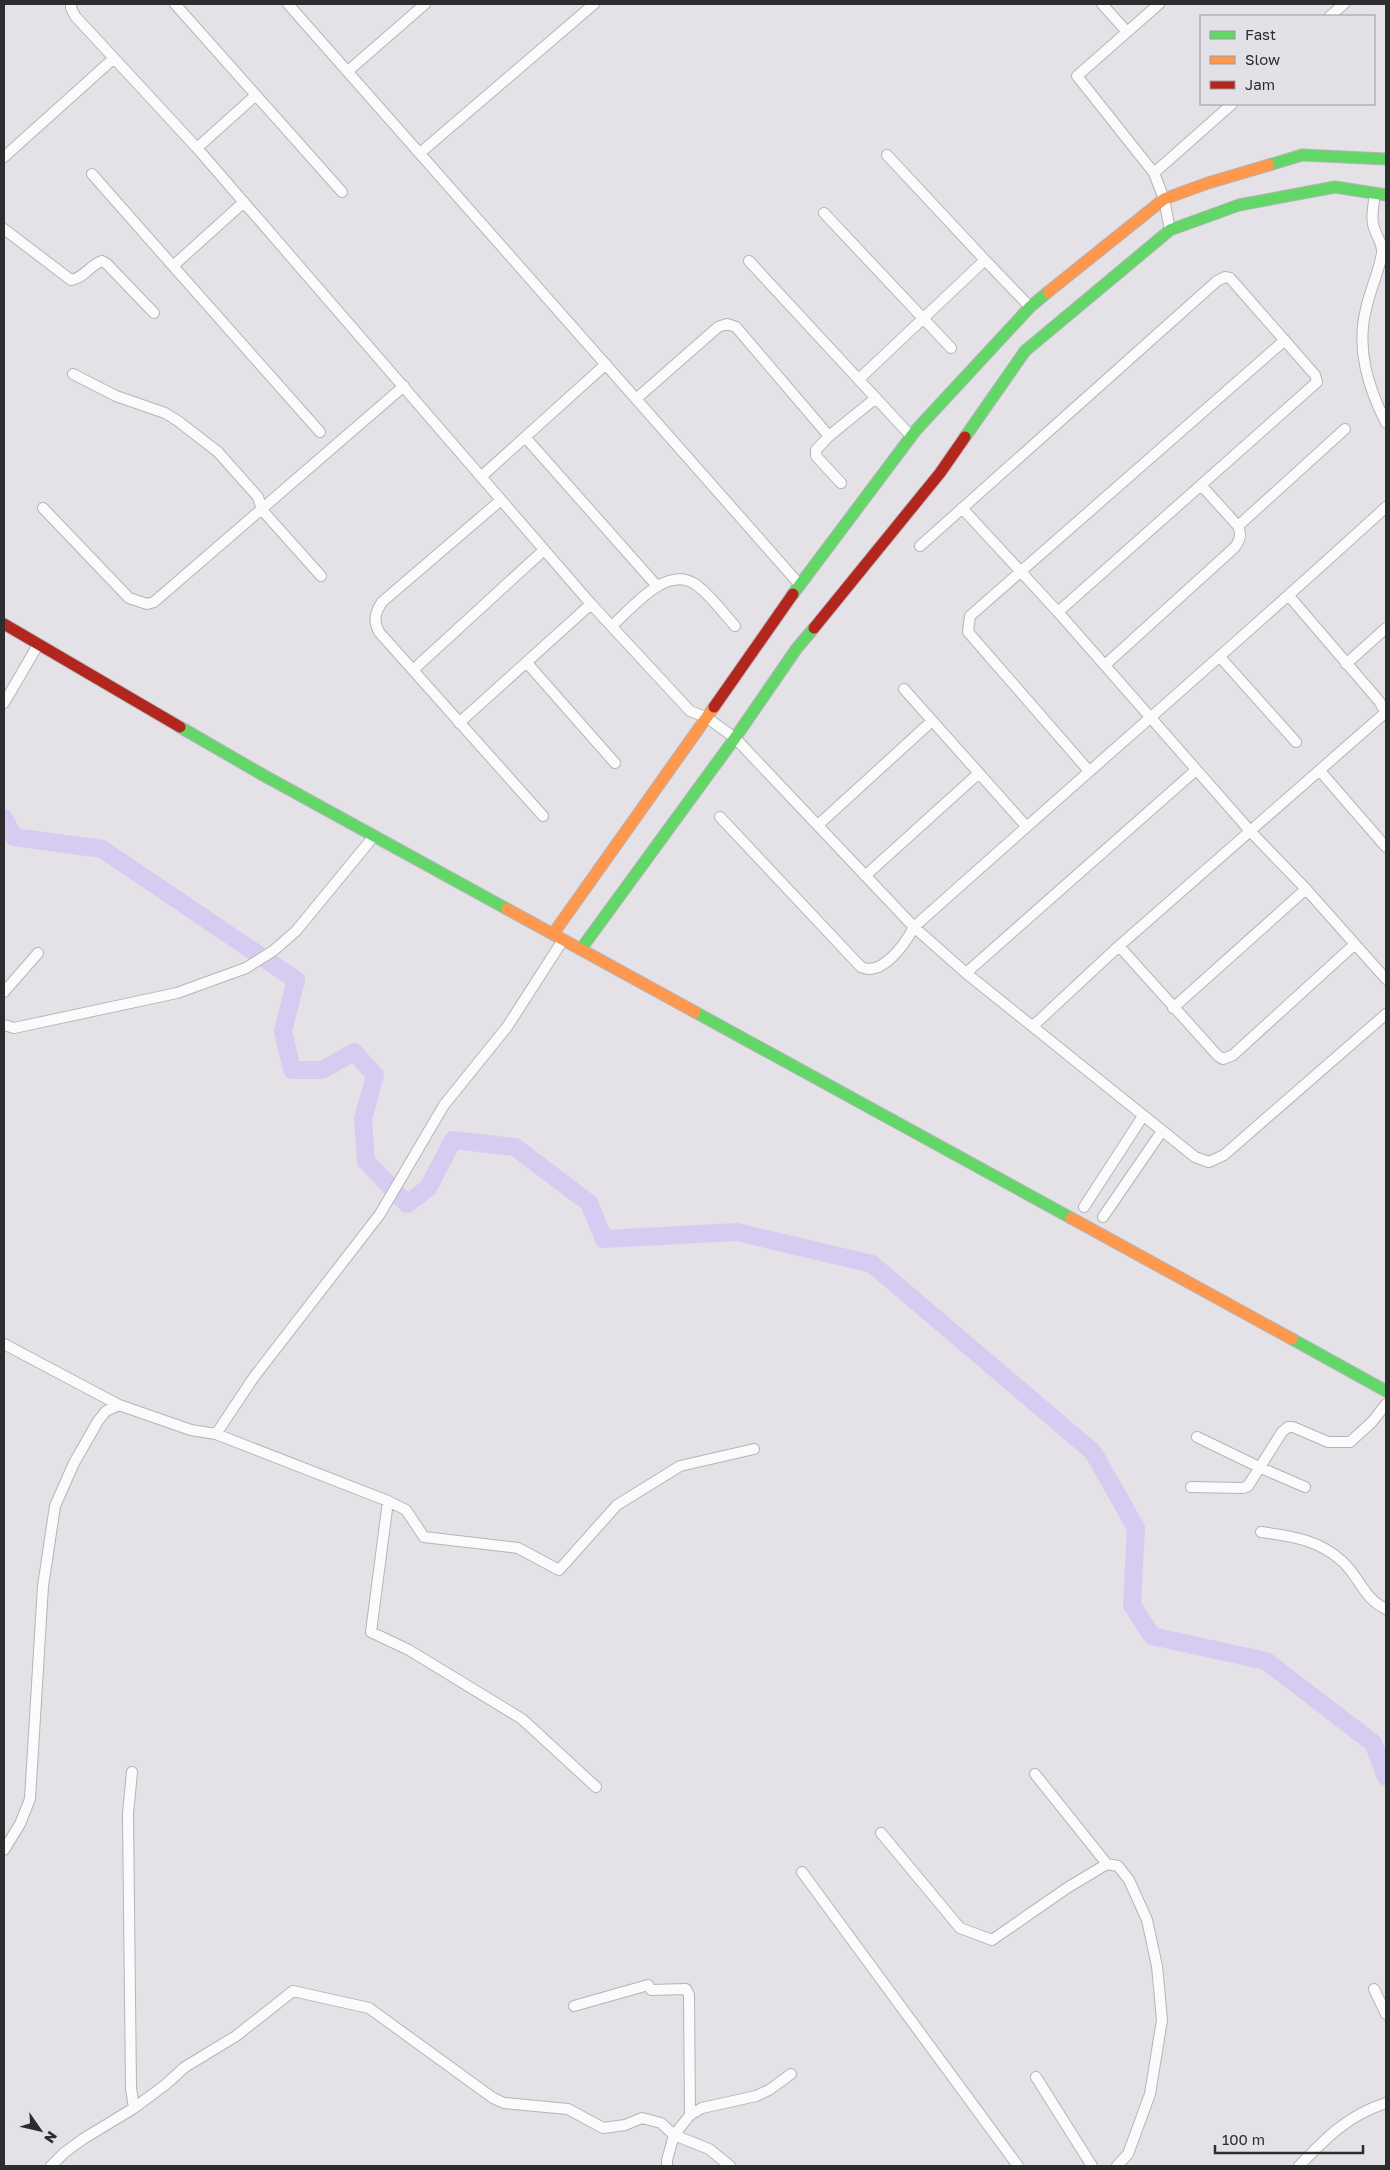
<svg xmlns="http://www.w3.org/2000/svg" width="1390" height="2170" viewBox="0 0 1390 2170" font-family="'Golos Text',sans-serif">
<style>
.lines{fill:none;stroke-linecap:round;stroke-linejoin:round}
.river{stroke:#d6ccf1;stroke-width:18}
.street-casing{stroke:#b5b4b8;stroke-width:12}
.fast-casing{stroke:#b5b4b8;stroke-width:13}
.slow-casing{stroke:#b5b4b8;stroke-width:13}
.jam-casing{stroke:#b5b4b8;stroke-width:13}
.street{stroke:#fbfbfb;stroke-width:10}
.fast{stroke:#63d668;stroke-width:11}
.slow{stroke:#ff974d;stroke-width:11}
.jam{stroke:#b3261e;stroke-width:11}
</style>
<rect width="100%" height="100%" fill="#e4e2e7"/>
<g class="lines">
<path class="river" d="M4 818 14 837 102 849 296 980 283 1031 292 1070H322L354 1052 375 1075 363 1119 366 1161 407 1204 428 1188 453 1140 515 1147 589 1203 604 1239 737 1232 872 1264 1093 1452 1136 1528 1132 1605 1152 1636 1266 1661 1373 1743 1386 1777"/>
<defs>
<path id="street" d="M71 4V8L75 16 197 148 591 604 690 711 706 717 735 738 914 927 966 973 1195 1157 1209 1162 1224 1155 1386 1014
M175 4 342 192
M288 4 800 585
M1102 4 1127 32
M1159 4 1077 76 1154 173 1164 199 1170 230
M1330 16 1344 4
M348 71 425 4
M197 148 256 95
M420 153 594 4
M887 155 985 260
M4 157 113 59
M1154 173 1232 104
M92 174 173 266
M1375 193C1374 203 1371 215 1373 224 1375 235 1383 242 1382 253 1379 272 1370 290 1366 309 1356 349 1368 387 1386 423
M244 202 173 266 320 432
M824 213 951 348
M4 229 71 280C84 278 90 265 102 261L107 264 154 313
M749 261 911 436
M73 374 116 396 165 413 178 421 218 452 258 497 262 510 321 576
M859 379 985 260 1030 307
M636 399 718 327 727 324 736 327 829 436
M525 437 657 586
M482 476 606 364
M841 483 816 456V450L829 436 876 398
M501 500 382 602C375 613 373 620 379 632L543 816
M43 508 129 598 147 604 154 602 404 386
M962 508 1058 612 1251 832 1306 889 1386 979
M1238 526 1345 429
M920 546 1217 281 1225 277 1230 278 1315 375 1317 382 1058 612
M1289 596 1379 701 1386 713
M612 626C632 608 666 565 695 584 710 594 723 613 735 626
M1220 657 1296 742
M527 663 615 763
M1346 664 1386 628
M1105 665 1234 548C1240 541 1242 535 1238 526L1201 485
M413 670 544 550
M904 689 1026 826
M4 703 38 645
M459 723 591 604
M1089 771 968 632 970 616 1285 340
M1320 771 1386 847
M720 817 861 967C882 977 905 944 914 927 1071 786 1231 649 1386 507
M818 825 932 721
M865 876 979 773
M1119 946 1218 1056 1223 1059 1233 1055 1355 944
M966 973 1196 770
M4 992 38 953
M1173 1008 1306 889
M4 1025 14 1028 177 993 246 968 273 951 296 931 374 836
M1033 1026 1119 946 1386 712
M1084 1207 1143 1116
M1103 1217 1162 1131
M4 1344 119 1405
M216 1434 254 1377 380 1214 444 1105 507 1027 563 940
M1197 1437 1261 1468 1305 1487
M1191 1487 1243 1488 1248 1486 1282 1432 1288 1427H1293L1328 1442H1350L1372 1422 1386 1404
M388 1501 371 1632 409 1650 522 1719 596 1787
M1261 1532C1291 1536 1320 1540 1343 1562 1360 1578 1363 1598 1386 1609
M132 1772 128 1814 131 2088 134 2108
M1035 1774 1107 1864
M881 1833 960 1928 992 1940 1067 1888 1107 1864 1118 1866 1129 1880 1147 1920 1157 1966 1162 2020 1150 2094 1128 2154 1117 2166
M4 1850 20 1824 30 1799 43 1586 55 1506 74 1463 98 1421 106 1411 119 1405 191 1430 216 1434 388 1501 406 1510 424 1537 518 1548 559 1570 617 1505 680 1466 754 1449
M802 1872 1018 2166
M1374 1989 1386 2014
M574 2006 648 1985 651 1990 686 1989 689 1995 690 2115
M1036 2077 1092 2166
M51 2166 64 2153 83 2139 134 2108 165 2085 185 2067 236 2036 293 1991 369 2008 493 2098 504 2103 568 2109 603 2128 625 2125 642 2118 661 2123 674 2135 690 2115 702 2108 756 2096 769 2090 791 2074
M667 2166V2160L674 2135 709 2149 730 2166
M1299 2166C1326 2138 1348 2115 1386 2103"/>
<path id="fast" d="M1269 165 1302 155 1386 159
M965 437 1025 351 1170 230 1239 205 1335 187 1386 195
M793 594 916 430 1030 307 1048 292
M180 727 263 775 507 909
M581 949 735 738 797 648 814 628
M695 1012 1071 1218
M1292 1339 1386 1391"/>
<path id="slow" d="M1048 292 1164 199 1208 183 1269 165
M507 909 695 1012
M553 934 714 707
M1071 1218 1292 1339"/>
<path id="jam" d="M4 624 180 727
M814 628 940 473 965 437
M714 707 793 594"/>
</defs>
<use href="#street" class="street-casing"/>
<use href="#fast" class="fast-casing"/>
<use href="#slow" class="slow-casing"/>
<use href="#jam" class="jam-casing"/>
<use href="#street" class="street"/>
<use href="#fast" class="fast"/>
<use href="#slow" class="slow"/>
<use href="#jam" class="jam"/>
</g>
<rect width="1390" height="2170" fill="none" stroke="#2d2c2f" stroke-width="10"/>
<rect x="1200" y="15" width="175" height="90" fill="#e3e1e8" stroke="#9a999e"/>
<rect x="1210" y="31" width="25" height="8" fill="#63d668" stroke="#9a999e"/>
<text x="1245" y="40" font-size="15" fill="#2d2c2f">Fast</text>
<rect x="1210" y="56" width="25" height="8" fill="#ff974d" stroke="#9a999e"/>
<text x="1245" y="65" font-size="15" fill="#2d2c2f">Slow</text>
<rect x="1210" y="81" width="25" height="8" fill="#b3261e" stroke="#9a999e"/>
<text x="1245" y="90" font-size="15" fill="#2d2c2f">Jam</text>
<g transform="translate(40 2130) rotate(124)" stroke="#e3e1e8" stroke-width="4" paint-order="stroke">
<path d="M0-4L9 19L0 12L-9 19Z" fill="#2d2c2f"/>
<text y="-8" font-size="14" font-weight="bold" text-anchor="middle" fill="#2d2c2f">N</text>
</g>
<path d="M1215 2145v8h148v-8" fill="none" stroke="#2d2c2f" stroke-width="2.5"/>
<text x="1222" y="2145" font-size="15" fill="#2d2c2f" stroke="#e3e1e8" stroke-width="4" paint-order="stroke">100 m</text>
</svg>
